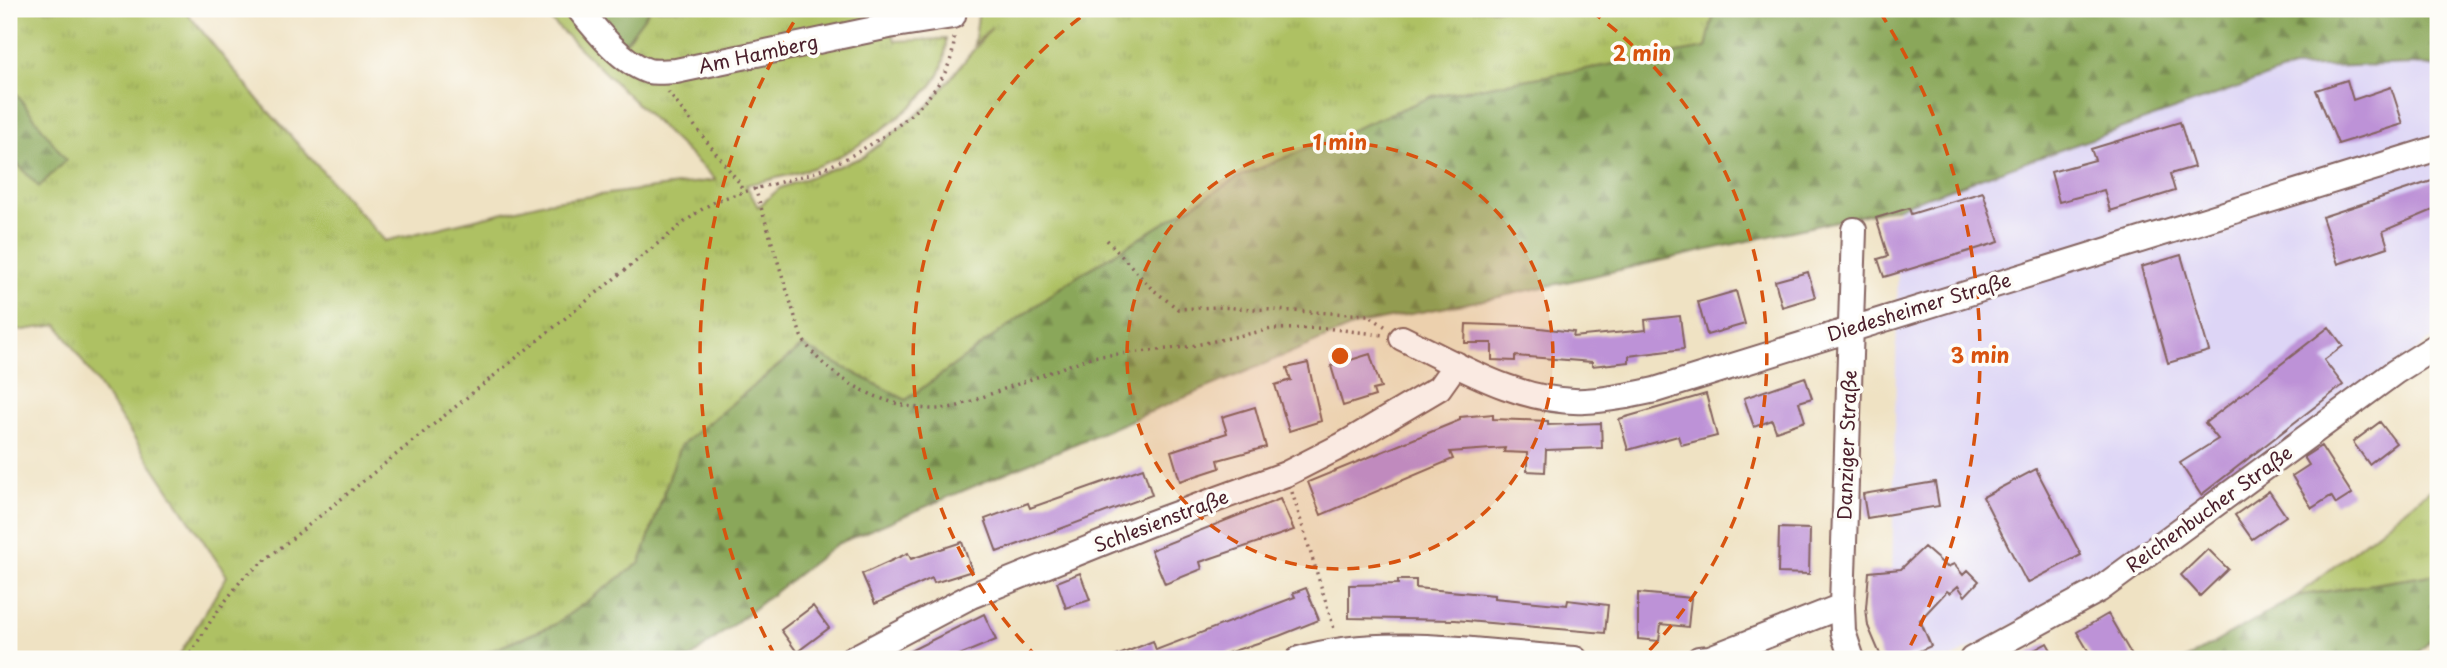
<svg xmlns="http://www.w3.org/2000/svg" width="2447" height="668" viewBox="0 0 2447 668" font-family="'Playpen Sans',sans-serif">
<style>
.built{fill:#ddd5f6}
.grass{fill:url(#grass-tufts);stroke:#7c7048;stroke-width:2}
.forest{fill:url(#forest-firs);stroke:#6a6342;stroke-width:2}
.building{fill:#bd92d7}
.lines{fill:none;stroke-linecap:round;stroke-linejoin:round}
.minor-casing{stroke:#846360;stroke-width:28}
.path{stroke:#846360;stroke-width:3.5;stroke-dasharray:2 5;stroke-linecap:butt}
.minor{stroke:#fff;stroke-width:24}
.ring{fill:none;stroke:#d8530f;stroke-width:3.5;stroke-dasharray:12 9}
.labels{text-anchor:middle;stroke-width:7;stroke-linejoin:round;paint-order:stroke}
.street-label{font-size:19px;fill:#4a1f2b;stroke:#fdfcf7}
.centre{fill:#d8530f;stroke:#fdfcf7;stroke-width:3.5}
.ring-label{font-size:21px;text-anchor:middle;font-weight:bold;fill:#d8530f;stroke:#fdfcf7;stroke-width:7;stroke-linejoin:round;paint-order:stroke}
</style>
<defs>
<pattern id="grass-tufts" width="24" height="20" patternUnits="userSpaceOnUse" patternTransform="scale(1.75)"><rect width="24" height="20" fill="#aec164"/><path d="M3 7l-1-3M5 7V3M7 7l1-3M15 17l-1-3M17 17v-4M19 17l1-3" fill="none" stroke="#97a557"/></pattern>
<pattern id="forest-firs" width="22" height="20" patternUnits="userSpaceOnUse" patternTransform="scale(1.75)"><rect width="22" height="20" fill="#8aa75a"/><path d="M5 1l3.5 6h-7zM16 11l3.5 6h-7z" fill="#73874b"/></pattern>
</defs>
<rect width="100%" height="100%" fill="#fdfcf7"/>
<filter id="ink" filterUnits="userSpaceOnUse"><feTurbulence type="fractalNoise" baseFrequency=".0143" numOctaves="2"/><feDisplacementMap in="SourceGraphic" scale="14" xChannelSelector="R" yChannelSelector="G"/><feConvolveMatrix kernelMatrix="1 2 1 2 8 2 1 2 1" color-interpolation-filters="sRGB"/></filter>
<filter id="wash" filterUnits="userSpaceOnUse"><feTurbulence type="fractalNoise" baseFrequency=".00686" numOctaves="4" result="noise"/><feDisplacementMap in="SourceGraphic" scale="28" xChannelSelector="R" yChannelSelector="G"/><feGaussianBlur stdDeviation="1.57" result="paint"/><feColorMatrix in="noise" values="0 0 0 0 0 0 0 0 0 0 0 0 0 0 0 0 0 1.4 0 .05"/><feComposite in="paint" operator="in"/></filter>
<g filter="url(#wash)">
<rect width="100%" height="100%" fill="#efe2c3"/>
<path class="built" d="M2415 64 2438 67V335L2097 578 1951 659H1908L1901 644 1892 586 1899 207 2293 68Z"/>
<path class="grass" d="M9 9H184L259 101 385 241 546 202 716 180 539 9H594L624 44 650 9H918L888 17 895 41 946 39C946 54 943 72 933 84 907 116 847 157 809 169 788 176 767 180 746 185L758 207 780 188 863 157 929 105 992 27 974 45 979 9H1715L1706 48 1433 96 1239 177 1070 281 906 400 802 346 680 446 640 563 554 625 471 659H177L227 576 58 325 9 332V155L39 186 65 160 9 84Z
M2438 483V574L2297 596Z"/>
<path class="forest" d="M594 9H650L624 44Z
M1715 9H2438V67L2415 64 2292 68 1899 207 1499 297 1359 324 837 544 689 659H471L554 625 640 563 680 446 803 346 906 400 1070 281 1239 177 1433 96 1706 48Z
M9 84 66 160 39 187 9 155Z
M2438 574V634L2411 659H2186L2297 596Z"/>
<g id="blocks">
<path class="building" d="M2347 80 2353 100 2391 87 2403 124 2338 144 2316 90Z
M2180 122 2194 167 2170 174 2175 191 2110 211 2104 190 2059 202 2051 172 2095 160 2091 149Z
M2438 179V208L2383 231 2388 247 2338 264 2322 217Z
M1983 192 1999 242 1884 277 1878 259 1888 256 1876 218 1909 208 1911 214Z
M2181 255 2209 351 2168 363 2141 267Z
M1808 272 1815 297 1782 307 1775 281Z
M1736 291 1745 324 1707 335 1698 302Z
M1680 316 1684 349 1629 356V362L1592 366V362L1515 356V361L1492 360V343H1465L1466 324 1523 326 1574 332 1573 337 1646 330 1645 320Z
M2329 327 2343 346 2324 360 2343 385 2201 495 2180 463 2218 439 2205 423Z
M1370 354 1381 388 1373 390 1375 396 1343 406 1331 366Z
M1308 363 1321 421 1289 431 1275 385 1291 380 1287 368Z
M1805 377 1812 398 1799 402 1805 421 1776 431 1772 420 1754 427 1744 398Z
M1706 394 1717 436 1681 445 1678 436 1628 450 1619 419Z
M1255 407 1266 447 1218 460 1220 468 1180 481 1171 451 1227 433 1222 417Z
M1493 414V419L1548 421V425L1601 423 1602 448 1546 450 1545 472 1527 471V453L1504 452 1505 448 1450 452 1453 459 1321 515 1308 482 1460 420V417Z
M2380 422 2396 443 2369 464 2353 442Z
M2321 446 2352 494 2336 504 2331 496 2312 508 2292 476 2309 465 2304 457Z
M1143 468 1152 495 997 552 985 519 1028 503 1030 508Z
M2036 469 2081 555 2027 583 1983 497Z
M1935 482 1939 506 1867 518 1863 494Z
M2269 491 2286 516 2252 539 2235 515Z
M1280 499 1294 530 1200 562 1202 569 1165 584 1151 550Z
M1779 528 1810 529 1809 574 1778 573Z
M962 542 972 571 934 583 932 578 875 604 862 574 908 553 911 559Z
M1924 547 1947 567 1954 564 1963 575 1968 570 1979 581 1965 596 1958 586 1950 593 1947 591 1920 620 1931 646 1901 659H1882L1868 626 1866 608 1869 572 1901 569Z
M2208 549 2228 569 2200 596 2181 575Z
M1080 573 1090 600 1066 608 1057 582Z
M1398 580H1416V588L1494 595V598L1567 605 1568 600 1608 605 1605 633 1455 620 1349 618V585L1398 584Z
M1306 588 1319 620 1279 636 1209 659H1109L1153 641 1156 650 1295 597 1293 593Z
M1638 593 1691 598 1688 627 1661 624 1659 641 1638 639Z
M813 606 829 628 797 652 781 630Z
M984 614 996 640 950 659H894Z
M2108 614 2134 659H2093L2077 632Z
M2047 643 2056 659H2018Z"/>
</g>
</g>
<g filter="url(#ink)">
<use href="#blocks" fill-opacity="0" stroke="#846360" stroke-width="2"/>
<g class="lines">
<defs>
<path id="minor" d="M579 9C596 30 621 62 648 71 657 73 667 71 676 71L889 26 953 16 954 9
M1402 338C1458 365 1521 404 1585 401 1609 400 1632 395 1655 390L2438 148
M852 659 971 596 1149 524 1286 474 1341 446 1439 388 1456 364
M1299 659C1383 634 1488 653 1575 659
M1699 659 1710 658 1842 606
M1852 659 1843 632 1842 606 1854 230
M1972 659 2099 590 2395 372 2438 345"/>
</defs>
<use href="#minor" class="minor-casing"/>
<path class="path" d="M668 92 741 185V194
M755 188 801 336C827 383 907 420 958 406L1091 357 1186 347 1272 329 1325 328 1384 335
M1107 240 1151 288 1178 309 1218 307 1368 315 1386 327
M1292 492 1335 632
M187 659 214 616 243 578 666 237C683 224 700 208 719 200 749 189 781 183 812 173 864 155 957 98 954 35"/>
<use href="#minor" class="minor"/>
</g>
</g>
<circle cx="1340" cy="356" r="213" fill="#d8530f" fill-opacity=".12"/>
<g class="ring">
<circle cx="1340" cy="356" r="213"/>
<path d="M1038 658A427 427 0 0 1 1089 11M1591 11A427 427 0 0 1 1642 658"/>
<path d="M775 656A640 640 0 0 1 800 12M1880 12A640 640 0 0 1 1905 656"/>
</g>
<g class="labels">
<g class="street-label">
<text transform="translate(758 54) rotate(-12)" y="7">Am Hamberg</text>
<text transform="translate(1919 307) rotate(-17)" y="7">Diedesheimer Straße</text>
<text transform="translate(1847 445) rotate(-88)" y="7">Danziger Straße</text>
<text transform="translate(2209 509) rotate(-36)" y="7">Reichenbucher Straße</text>
<text transform="translate(1161 521) rotate(-21)" y="7">Schlesienstraße</text>
</g>
</g>
<circle cx="1340" cy="356" r="10" class="centre"/>
<g class="ring-label">
<text x="1642" y="61">2 min</text>
<text x="1340" y="150">1 min</text>
<text x="1980" y="363">3 min</text>
</g>
<rect width="2447" height="668" fill="none" stroke="#fdfcf7" stroke-width="35"/>
</svg>
